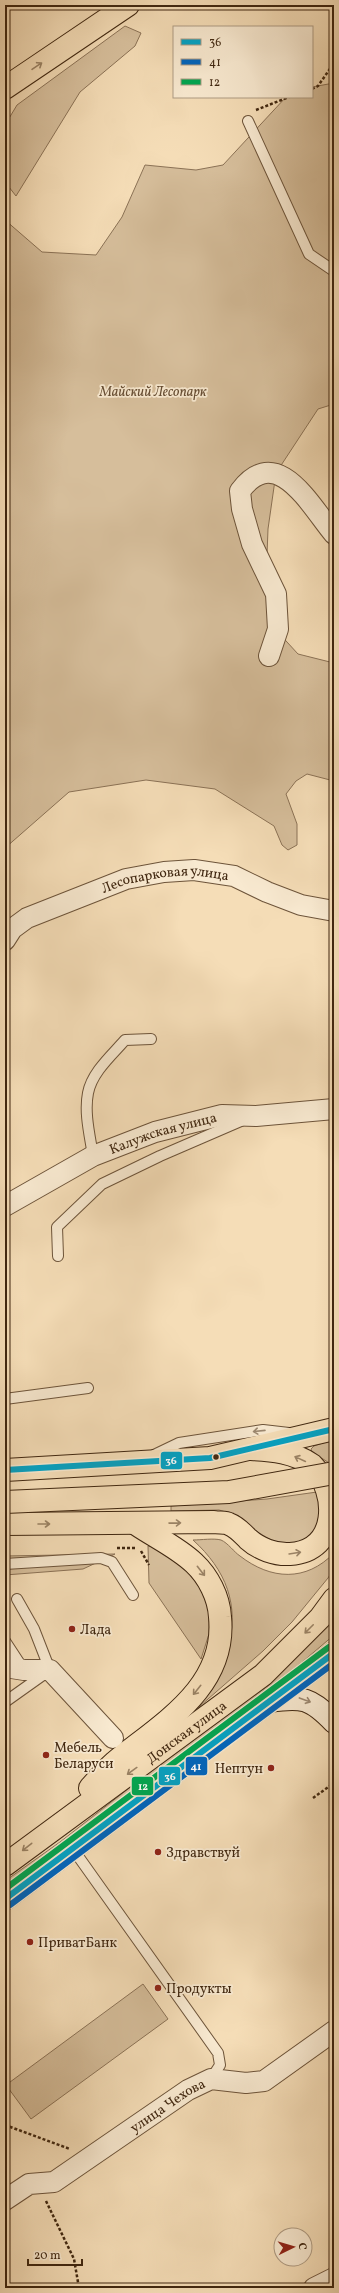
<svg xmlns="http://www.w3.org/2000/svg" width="339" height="2293" viewBox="0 0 339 2293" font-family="Vollkorn,serif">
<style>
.green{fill:#d6be9b;stroke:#8b7256}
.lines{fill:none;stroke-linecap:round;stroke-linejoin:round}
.lane-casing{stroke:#6d543a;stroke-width:12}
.street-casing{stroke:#6d543a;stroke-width:22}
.secondary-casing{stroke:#402710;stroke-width:24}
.primary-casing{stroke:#402710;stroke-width:24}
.path{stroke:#402710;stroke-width:2.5;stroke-dasharray:3 2;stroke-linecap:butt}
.lane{stroke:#f8e9d0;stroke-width:10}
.street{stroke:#f8e9d0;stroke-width:20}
.secondary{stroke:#f8e9d0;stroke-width:22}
.primary{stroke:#f5ddb7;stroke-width:22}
.primary-bridge-casing{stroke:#402710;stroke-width:24;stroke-linecap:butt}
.primary-bridge{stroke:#f5ddb7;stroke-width:22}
.bus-1-casing{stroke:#f8e9d0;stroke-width:9}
.bus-2-casing{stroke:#f8e9d0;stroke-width:9}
.bus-3-casing{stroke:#f8e9d0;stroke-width:9}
.bus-1{stroke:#03a2c4;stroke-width:6}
.bus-2{stroke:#0065bd;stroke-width:6}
.bus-3{stroke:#00a651;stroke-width:6}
.oneway{stroke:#9a8264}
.oneway2{stroke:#9c8870}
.bus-dot{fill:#402710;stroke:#f8e9d0;stroke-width:1.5}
.poi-dot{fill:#8f2418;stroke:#f8e9d0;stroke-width:1.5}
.labels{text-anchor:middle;stroke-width:3.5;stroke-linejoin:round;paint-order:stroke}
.park-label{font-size:14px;font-style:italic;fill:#664d33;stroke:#f8e9d0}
.street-label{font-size:14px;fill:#402710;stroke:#f8e9d0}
.poi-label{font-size:14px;fill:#402710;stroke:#f8e9d0;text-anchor:start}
.line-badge{stroke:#f8e9d0;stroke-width:1.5}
.badge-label{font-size:11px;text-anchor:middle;font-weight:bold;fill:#fff}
</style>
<rect width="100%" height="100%" fill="#f5ddb7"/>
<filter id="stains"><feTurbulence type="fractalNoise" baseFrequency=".005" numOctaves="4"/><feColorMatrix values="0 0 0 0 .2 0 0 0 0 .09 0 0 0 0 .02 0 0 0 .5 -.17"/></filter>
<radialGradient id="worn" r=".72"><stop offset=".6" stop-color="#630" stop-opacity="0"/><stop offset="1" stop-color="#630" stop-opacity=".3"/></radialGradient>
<path class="green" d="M125 26 141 33 135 46 80 92 16 196 5 182V125L17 105Z
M334 83V404L318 409 276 473 268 529 266 581 276 630 298 654 334 663V781L307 774 296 781 286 794 297 824V845L288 850 282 845 274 826 215 789 146 780 69 792 5 848V220L42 252 96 255 122 217 145 165 196 170 223 165 286 97H312V87Z
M334 1439V1466L312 1452 311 1449 314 1446Z
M317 1492C321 1506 322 1522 312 1533 281 1566 249 1517 219 1510L171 1511V1506L267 1499Z
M193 1540C201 1540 214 1538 221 1540 228 1543 234 1552 240 1556 271 1580 306 1582 334 1553V1569L328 1578 292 1622 263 1651 200 1706 115 1773 228 1649C240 1605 226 1570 193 1540Z
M148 1546 161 1548 195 1575 209 1609V1634L201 1659 149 1583Z
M115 1554 83 1569 5 1575V1556Z
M334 1610V1635L260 1698 5 1892V1881L60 1842 242 1700Z
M143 1984 168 2019 31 2119 6 2085Z"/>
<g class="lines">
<defs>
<path id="lane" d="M248 121 309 254 334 271
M93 1156C90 1136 84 1113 88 1093 92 1072 112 1055 125 1040L151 1039
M58 1256 57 1227 102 1184 160 1156 241 1121
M5 1399 88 1388
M154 1455 179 1443 263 1430 289 1433
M5 1564 101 1558 112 1562 133 1595
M5 1641 24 1670
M5 1702 50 1670 34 1629 17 1599
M73 1849 218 2053 220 2065 211 2079"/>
<g id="street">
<path d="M269 656 278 629 276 594 252 544 242 509 240 491C277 441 311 507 334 534"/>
<path id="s1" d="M5 940 12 929 27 918 126 879 164 872 194 870 234 876 267 892 301 905 334 911"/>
<path id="s2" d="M5 1206 93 1156 155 1132 222 1115 256 1116 334 1109"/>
<path d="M5 1667 24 1670H50L113 1738"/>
<path id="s3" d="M5 2200 29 2184 54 2182 188 2090 211 2079 246 2083 264 2081 334 2031"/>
<path d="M314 2288 334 2278"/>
</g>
<path id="secondary" d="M270 1701C302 1696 311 1698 334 1722"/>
<g id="primary">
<path d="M5 88 128 5"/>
<path d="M5 1470 210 1458 334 1429"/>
<path d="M5 1524 214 1522C219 1523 225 1522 229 1524 237 1527 242 1533 248 1539 259 1549 275 1555 290 1554 339 1551 339 1492 312 1465 294 1452 272 1450 251 1449"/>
<path d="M90 1788C98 1779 106 1770 115 1762 163 1723 227 1687 220 1617 219 1597 208 1576 194 1563 177 1547 155 1537 136 1524"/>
<path id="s4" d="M5 1865 263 1675 320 1618 334 1599"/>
<path d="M5 1899 334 1653"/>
</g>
</defs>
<use href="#lane" class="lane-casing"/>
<use href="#street" class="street-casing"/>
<use href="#secondary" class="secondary-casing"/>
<use href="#primary" class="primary-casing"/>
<path class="path" d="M312 89 318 86 334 63
M256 110 289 97
M117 1548H136
M141 1551 149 1565
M313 1798 334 1783
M5 2125 70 2149
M46 2201 74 2259 79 2288"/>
<use href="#lane" class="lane"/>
<use href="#street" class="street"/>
<use href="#secondary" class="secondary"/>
<use href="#primary" class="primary"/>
<defs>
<path id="primary-bridge" d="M5 1502 229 1492 334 1473"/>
</defs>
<use href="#primary-bridge" class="primary-bridge-casing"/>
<use href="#primary-bridge" class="primary-bridge"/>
<defs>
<path id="bus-1" d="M5 1470 210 1458 334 1429
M5 1899 334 1653"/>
<path id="bus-2" d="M10 1905 334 1663"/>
<path id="bus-3" d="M5 1889 329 1647"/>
</defs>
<use href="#bus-1" class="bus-1-casing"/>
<use href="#bus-2" class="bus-2-casing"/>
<use href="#bus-3" class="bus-3-casing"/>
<use href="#bus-1" class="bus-1"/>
<use href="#bus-2" class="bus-2"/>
<use href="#bus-3" class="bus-3"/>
</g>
<defs><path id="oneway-shaft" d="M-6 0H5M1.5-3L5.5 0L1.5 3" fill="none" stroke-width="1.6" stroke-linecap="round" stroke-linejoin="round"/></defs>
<g class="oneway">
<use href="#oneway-shaft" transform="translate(37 66) rotate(-34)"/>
<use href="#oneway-shaft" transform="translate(300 1459) rotate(-155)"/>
<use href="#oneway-shaft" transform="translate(175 1523) rotate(-1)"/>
<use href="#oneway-shaft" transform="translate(44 1524)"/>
<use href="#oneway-shaft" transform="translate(295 1553) rotate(-9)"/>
<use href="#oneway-shaft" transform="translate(201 1571) rotate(52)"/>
<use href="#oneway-shaft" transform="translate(309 1629) rotate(135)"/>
<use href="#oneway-shaft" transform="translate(197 1690) rotate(129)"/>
<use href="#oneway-shaft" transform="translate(132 1771) rotate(144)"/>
<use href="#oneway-shaft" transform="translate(27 1847) rotate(142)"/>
</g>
<g class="oneway2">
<use href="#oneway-shaft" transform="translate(259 1431) rotate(174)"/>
<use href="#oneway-shaft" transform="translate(305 1700) rotate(20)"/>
</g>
<circle class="bus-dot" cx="216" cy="1457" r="3.5"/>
<g class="poi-dot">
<circle cx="72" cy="1629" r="4"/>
<circle cx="46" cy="1755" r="4"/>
<circle cx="271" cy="1768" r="4"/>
<circle cx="158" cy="1852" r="4"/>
<circle cx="30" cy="1942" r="4"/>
<circle cx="158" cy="1988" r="4"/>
</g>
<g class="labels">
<g class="park-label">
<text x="153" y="396">Майский Лесопарк</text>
</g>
<g class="street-label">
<text dy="5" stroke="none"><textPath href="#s1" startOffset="177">Лесопарковая улица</textPath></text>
<text dy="5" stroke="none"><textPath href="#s2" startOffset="175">Калужская улица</textPath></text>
<text dy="5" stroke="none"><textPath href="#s4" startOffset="225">Донская улица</textPath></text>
<text dy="5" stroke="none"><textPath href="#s3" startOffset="191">улица Чехова</textPath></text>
</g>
<g class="poi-label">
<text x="80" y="1634">Лада</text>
<text x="54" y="1752">Мебель<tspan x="54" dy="16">Беларуси</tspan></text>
<text x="263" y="1773" text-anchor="end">Нептун</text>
<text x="166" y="1857">Здравствуй</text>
<text x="38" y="1947">ПриватБанк</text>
<text x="166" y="1993">Продукты</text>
</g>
</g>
<g class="line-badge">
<rect x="160" y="1451" width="23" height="19" rx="4" fill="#03a2c4"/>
<rect x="185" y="1756" width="23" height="20" rx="4" fill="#0065bd"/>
<rect x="158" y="1766" width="23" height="20" rx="4" fill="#03a2c4"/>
<rect x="131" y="1776" width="23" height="20" rx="4" fill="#00a651"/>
</g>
<g class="badge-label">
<text x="171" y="1464">36</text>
<text x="196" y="1770">41</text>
<text x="170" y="1780">36</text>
<text x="143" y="1790">12</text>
</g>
<rect width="339" height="2293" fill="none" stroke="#f5ddb7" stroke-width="20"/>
<rect x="6" y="6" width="327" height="2281" fill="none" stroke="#402710" stroke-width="2"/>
<rect x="10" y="10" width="319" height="2273" fill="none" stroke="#402710"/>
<rect x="173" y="26" width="140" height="72" fill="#f8e9d0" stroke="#ae9b83"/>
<rect x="181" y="39" width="20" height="6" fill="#03a2c4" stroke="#ae9b83"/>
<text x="209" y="46" font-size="12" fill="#402710">36</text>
<rect x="181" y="59" width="20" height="6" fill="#0065bd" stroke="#ae9b83"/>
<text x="209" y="66" font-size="12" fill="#402710">41</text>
<rect x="181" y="79" width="20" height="6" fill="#00a651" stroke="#ae9b83"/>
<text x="209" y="86" font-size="12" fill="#402710">12</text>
<g transform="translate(293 2247) rotate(85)"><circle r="19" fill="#f8e9d0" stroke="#ae9b83"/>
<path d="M0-3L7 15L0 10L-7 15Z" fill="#8f2418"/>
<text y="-6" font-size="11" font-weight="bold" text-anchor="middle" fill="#402710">С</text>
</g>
<path d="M28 2259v6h54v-6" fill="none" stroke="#402710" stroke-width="2"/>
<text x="34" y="2259" font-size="12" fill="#402710" stroke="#f8e9d0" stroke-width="3" paint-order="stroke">20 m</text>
<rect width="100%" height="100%" filter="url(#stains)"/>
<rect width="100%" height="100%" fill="url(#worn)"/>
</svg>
